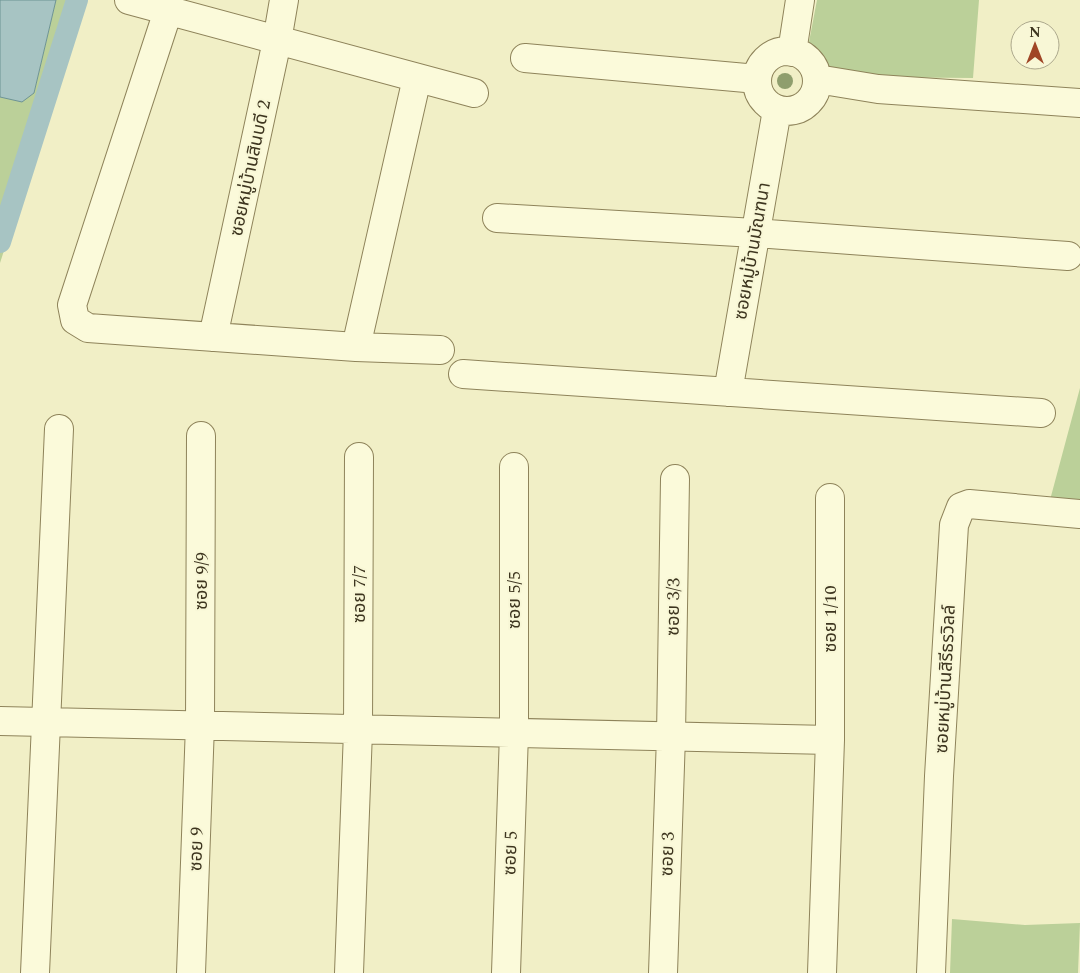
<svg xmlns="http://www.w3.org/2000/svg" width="1080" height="973" viewBox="0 0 1080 973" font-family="Spectral,'Noto Sans Thai',serif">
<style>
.green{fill:#bbd099}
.water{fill:#a7c4c3;stroke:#6d9394}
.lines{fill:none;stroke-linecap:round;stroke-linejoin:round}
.canal{stroke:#a7c4c3;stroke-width:22}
.minor-casing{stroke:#8e835a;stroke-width:30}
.minor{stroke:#fbfada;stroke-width:28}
.tree{fill:#8f9e6d}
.labels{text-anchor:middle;stroke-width:4;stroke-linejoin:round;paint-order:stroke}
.street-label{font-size:18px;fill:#3d351f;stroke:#f8f7d6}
</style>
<rect width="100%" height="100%" fill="#f1efc6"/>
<path class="green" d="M56 0H85L0 263V97L22 101 34 93Z
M817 0H979L973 78 855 77 829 72 815 57 809 42Z
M1080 388V502L1050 500Z
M952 919 1025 925 1080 923 1078 973H950Z"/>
<path class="water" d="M0 0H56L34 93 22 102 0 97Z"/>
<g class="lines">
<path class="canal" d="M0 242 77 0"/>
<defs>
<path id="minor" d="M129 0 474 93
M168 11 72 305 75 320 88 328 356 347 440 350
M757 81a30 30 0 1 1 60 0a30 30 0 1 1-60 0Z
M792 52 800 0
M525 58 757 79
M817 79 878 89 1080 103
M497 218 755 233 1068 256
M213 337 277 41 284 0
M356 347 417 78
M463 374 1041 413
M728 392 777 110
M0 721 830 740
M35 973 59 429
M191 973 200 725 201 436
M349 973 358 731 359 457
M506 973 514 733V467
M663 973 671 736 675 479
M822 973 830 740V498
M931 973 939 776 954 525 961 507 969 504 1080 514"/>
</defs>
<use href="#minor" class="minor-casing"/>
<use href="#minor" class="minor"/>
</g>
<circle class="tree" cx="785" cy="81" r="8"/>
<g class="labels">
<g class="street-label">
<text transform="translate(250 168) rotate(-78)" y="6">ซอยหมู่บ้านสินบดี 2</text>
<text transform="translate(752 251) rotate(-80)" y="6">ซอยหมู่บ้านมัณฑนา</text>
<text transform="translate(201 581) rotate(-90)" y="6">ซอย 9/9</text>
<text transform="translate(359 594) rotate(-90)" y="6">ซอย 7/7</text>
<text transform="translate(514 600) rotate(-90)" y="6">ซอย 5/5</text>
<text transform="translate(673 607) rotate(-89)" y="6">ซอย 3/3</text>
<text transform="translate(830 619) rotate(-90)" y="6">ซอย 1/10</text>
<text transform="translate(945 679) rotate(-87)" y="6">ซอยหมู่บ้านสิรีธรวิลล์</text>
<text transform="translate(196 849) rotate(-88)" y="6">ซอย 9</text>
<text transform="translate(510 853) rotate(-88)" y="6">ซอย 5</text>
<text transform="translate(667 854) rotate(-88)" y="6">ซอย 3</text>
</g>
</g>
<g transform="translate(1035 45)"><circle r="24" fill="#f8f7d6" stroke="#ada98d"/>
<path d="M0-4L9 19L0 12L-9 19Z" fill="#a04626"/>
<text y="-8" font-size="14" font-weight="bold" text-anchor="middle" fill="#3d351f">N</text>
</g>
</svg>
